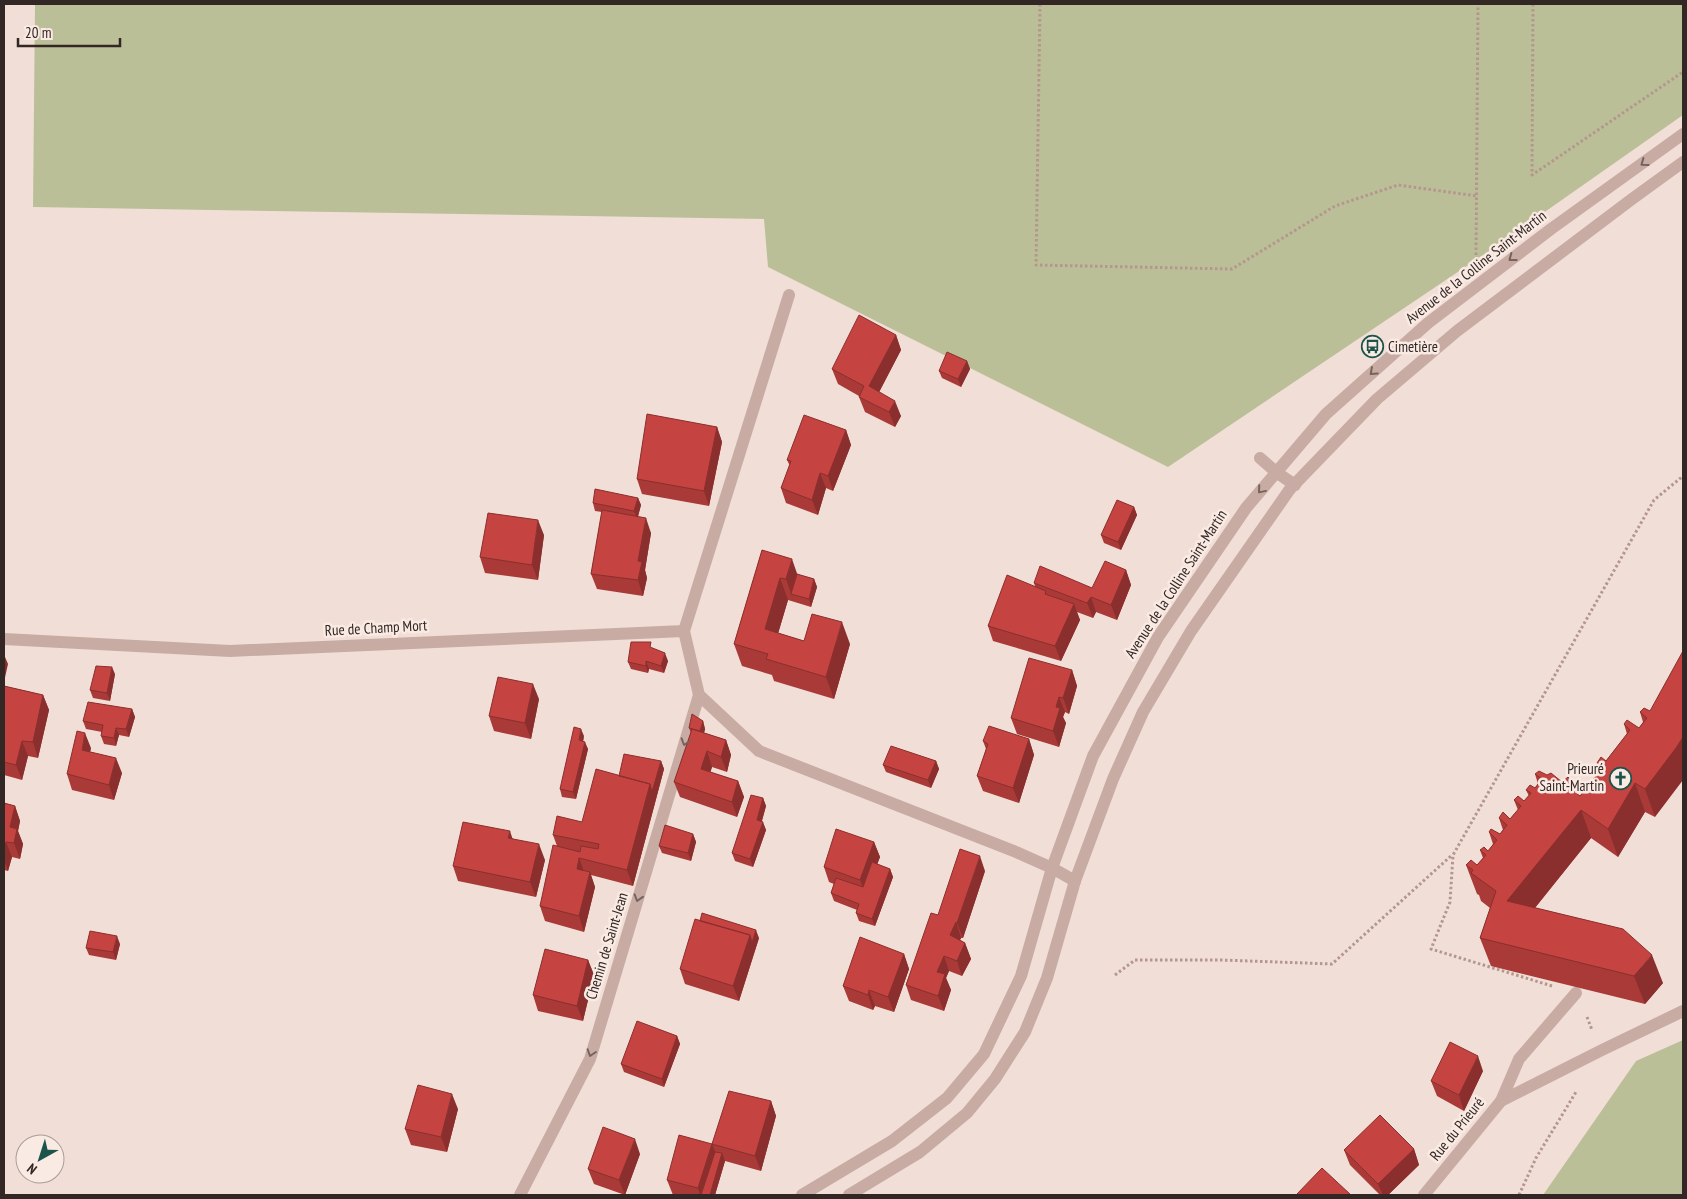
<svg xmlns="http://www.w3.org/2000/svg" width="1687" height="1199" viewBox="0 0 1687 1199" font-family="'PT Sans Narrow',sans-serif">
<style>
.green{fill:#bbbf98}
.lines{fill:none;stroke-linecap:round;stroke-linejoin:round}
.path{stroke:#b4968e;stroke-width:3;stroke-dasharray:2.5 2.5;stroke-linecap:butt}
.service{stroke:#c8aca4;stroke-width:12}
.minor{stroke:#c8aca4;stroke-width:12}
.tertiary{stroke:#c8aca4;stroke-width:12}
.wall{fill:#a93a37}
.shaded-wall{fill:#8a2f2d}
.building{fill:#c54340;stroke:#8a2f2d}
.oneway{stroke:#76635e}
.labels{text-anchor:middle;stroke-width:5;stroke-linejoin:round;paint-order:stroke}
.street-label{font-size:15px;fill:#332725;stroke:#f9eae3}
.poi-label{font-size:15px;fill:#332725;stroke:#f9eae3;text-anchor:start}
</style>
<rect width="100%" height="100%" fill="#f1dfd7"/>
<path class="green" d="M35 4H1683V115L1492 249 1168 467 768 267 764 219 33 207Z
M1683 1040V1195H1543L1636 1061Z"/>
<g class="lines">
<path class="path" d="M1040 4 1036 265 1232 269 1335 206 1398 185 1477 196
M1533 4 1532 175 1683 72
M1476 255 1478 4
M1115 975 1135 960H1221L1332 964 1452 855
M1552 986 1431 949 1450 902 1453 855 1654 500 1683 476
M1587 1017 1592 1030
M1519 1195 1536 1158 1576 1092"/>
<path class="service" d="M1260 458 1276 472 1295 485
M1501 1101 1519 1059 1576 993
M520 1195 590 1059 699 695
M802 1195 892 1141 947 1098 984 1054 1021 976 1052 868 1093 756 1158 637 1246 508 1326 414 1428 323 1551 229 1683 134"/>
<path class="minor" d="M684 631 789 295
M4 639 230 651 684 631 699 695 759 751 1016 852 1052 868 1075 881
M1424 1195 1501 1101 1602 1050 1683 1011"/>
<path class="tertiary" d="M849 1195 920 1152 967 1113 995 1079 1025 1032 1047 978 1075 881 1113 779 1143 712 1191 631 1290 489 1377 399 1457 331 1632 199 1683 162"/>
</g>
<path class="wall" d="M896 335 901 350 879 392 901 416 895 427 865 412 859 397V396L838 384 832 369Z
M967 361 970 369 961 387 942 378 939 371Z
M717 427 722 442 709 506 642 494 637 479Z
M846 430 851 445 833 491 826 488 818 515 786 503 781 488 790 466 787 460Z
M638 498 641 505 638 517 651 533 645 570 647 578 643 596 597 589 591 574 602 512 595 511 593 503Z
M1134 507 1137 515 1121 550 1104 543 1101 535Z
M544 535 538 580 485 573 480 557Z
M762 550 797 574 814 579 817 587 811 607 788 600 778 633 804 641 850 644 834 699 774 681 772 675 742 666 734 644Z
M1126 570 1131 585 1117 620 1096 612 1093 618 1077 612 1080 620 1061 661 993 641 988 626 1035 586 1034 583 1092 588Z
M653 648 668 661 664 673 649 669 648 673 631 669 628 662Z
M1072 670 1077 686 1069 714 1065 712 1063 717 1066 723 1059 747 1017 734 1011 718Z
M115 674 110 701 93 698 90 690Z
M4 686 43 695 49 710 38 758 28 756 22 780 4 775Z
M539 699 531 739 494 731 489 716Z
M132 709 135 717 129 737 119 735 116 746 104 744 101 736 102 732 86 729 83 721Z
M1650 711 1655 817 1645 812 1618 857 1591 838 1535 908 1663 983 1645 1004 1491 966 1480 938 1490 908 1481 901 1479 895 1477 894 1466 865H1477L1483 858 1480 850 1488 851 1493 844 1489 832 1500 834 1503 830 1499 818 1510 819 1518 810 1514 800 1524 801 1529 796 1526 790 1535 788 1538 784 1535 774 1575 793 1580 796 1600 772 1597 763 1606 761 1627 734 1624 724 1639 728 1643 722 1640 712Z
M703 721 705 729 704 733 726 740 731 755 727 772 712 767 710 772 738 781 744 797 737 817 680 797 674 782 691 733 689 728Z
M584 736 583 741 588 749 576 799 562 797 560 789Z
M1029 739 1034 755 1019 803 983 791 977 776 986 749 983 741Z
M91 748 90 752 122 773 114 800 72 790 67 774Z
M661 761 664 769 633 886 591 875 595 887 584 932 545 921 540 906 557 846 553 835 582 822 619 776Z
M936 761 939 769 931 788 886 772 883 765Z
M763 798 766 806 762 821 766 830 753 867 735 861 732 853Z
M4 803 15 806 20 821 18 831 23 844 20 859 12 857 8 871 4 870Z
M693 834 696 842 691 861 662 853 659 846Z
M512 838 545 860 536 897 458 881 453 866Z
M874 842 880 857 877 864 890 869 893 877 875 926 859 921 856 913 857 910 834 901 831 893 834 884 829 882 824 867Z
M985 871 963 938H961L960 940 965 943 971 959 962 976 949 971 946 978 951 990 944 1011 911 1000 906 985 938 915Z
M759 938 739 1001 685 984 680 969Z
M120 944 116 960 89 955 86 948Z
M904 954 909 969 894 1012 875 1006 873 1010 849 1001 843 986Z
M588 960 594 975 583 1021 538 1011 533 995Z
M677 1036 680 1044 664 1087 624 1072 621 1064Z
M1483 1071 1464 1111 1437 1096 1431 1081Z
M771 1101 776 1116 761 1171 725 1161 715 1195H673L667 1180 712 1144Z
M458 1109 447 1152 411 1145 405 1129Z
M1414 1149 1419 1165 1388 1195H1380L1350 1165 1344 1150Z
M640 1154 625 1195 594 1184 588 1169Z"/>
<path class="shaded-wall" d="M896 335 901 350 874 402 869 386Z
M967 361 970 369 961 387 958 379Z
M895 401 901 416 895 427 889 412Z
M717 427 722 442 709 506 704 491Z
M846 430 851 445 833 491 828 476Z
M820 473 826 488 818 515 812 500Z
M638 498 641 505 637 519 634 511Z
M1134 507 1137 515 1121 550 1118 542Z
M646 518 651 533 645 570 647 578 643 596 638 580V561Z
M538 520 544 535 538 580 532 565Z
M792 559 800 582 791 594 794 602 786 579Z
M1126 570 1131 585 1117 620 1111 605Z
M780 578 788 600 773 651 765 629Z
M814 579 817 587 811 607 809 599Z
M1091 597 1096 612 1093 618 1087 603Z
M1074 604 1080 620 1061 661 1055 646Z
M842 622 850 644 834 699 826 677Z
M665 653 668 661 664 673 661 666Z
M5 657 8 664 4 682V663Z
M646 661 649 669 648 673 646 666Z
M112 667 115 674 110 701 107 693Z
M1072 670 1077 686 1069 714 1063 698Z
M533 684 539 699 531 739 525 723Z
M43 695 49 710 38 758 33 742Z
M1059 697 1065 712 1063 717 1066 723 1059 747 1053 731 1056 707Z
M132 709 135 717 129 737 126 729Z
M703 721 705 729 702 740 699 732Z
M116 728 119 735 116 746 114 738Z
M581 729 584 736 582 748 579 740Z
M85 733 91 748 87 765 82 750Z
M1683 737V780L1655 817 1645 789Z
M1029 739 1034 755 1019 803 1013 788Z
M726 740 731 755 727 772 721 757Z
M22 741 28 756 22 780 16 765Z
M585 742 588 749 576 799 573 792Z
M707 751 712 767 707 784 701 769Z
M116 758 122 773 114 800 109 785Z
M661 761 664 769 633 886 627 870 650 784Z
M936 761 939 769 931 788 928 780Z
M738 781 744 797 737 817 732 802Z
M1571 781 1591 838 1517 930 1507 901Z
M1635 783 1645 812 1618 857 1608 829Z
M763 798 766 806 760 827 757 820Z
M15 806 20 821 18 831 23 844 20 859 14 843 10 827Z
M763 822 766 830 753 867 750 859Z
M510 831 515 846 508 838Z
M693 834 696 842 691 861 688 853Z
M6 842 12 857 8 871 4 859V851Z
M874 842 880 857 866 895 860 880Z
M539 844 545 860 536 897 530 882Z
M980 856 985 871 963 938 957 923Z
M579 858 585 874 577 869Z
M890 869 893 877 875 926 872 919Z
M590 872 595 887 584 932 579 916Z
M956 922 961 938 955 950 950 935Z
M756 930 759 938 739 1001 733 986 750 935Z
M117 936 120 944 116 960 113 952Z
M965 943 971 959 962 976 957 961Z
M904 954 909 969 894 1012 888 997Z
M1652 955 1663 983 1645 1004 1634 976Z
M944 956 949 971 946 978 951 990 944 1011 938 996 937 972Z
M588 960 594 975 583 1021 577 1006Z
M869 990 875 1006 873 1010 868 995Z
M677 1036 680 1044 664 1087 662 1079Z
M1478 1056 1483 1071 1464 1111 1459 1095Z
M452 1094 458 1109 447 1152 441 1137Z
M771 1101 776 1116 761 1171 755 1156Z
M635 1139 640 1154 625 1195 619 1180Z
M712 1144 718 1159 700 1195 698 1188Z
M1414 1149 1419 1165 1388 1195H1383L1378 1184Z
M722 1153 725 1161 715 1195H710Z"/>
<path class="building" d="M859 315 896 335 869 386 895 401 889 412 859 397 864 386 832 369Z
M947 352 967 361 958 379 939 371Z
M647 414 717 427 704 491 637 479Z
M804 415 846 430 828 476 820 473 812 500 781 488 791 461 787 460Z
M595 489 638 498 634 511 593 503Z
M1117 500 1134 507 1118 542 1101 535Z
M602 510 646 518 638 561 642 562 638 580 591 574Z
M488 513 538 520 532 565 480 557Z
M762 550 792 559 786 579 780 578 765 629 804 641 812 614 842 622 826 677 766 659 768 654 734 644Z
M1105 561 1126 570 1111 605 1091 597 1087 603 1034 583 1040 566 1092 588Z
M797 574 814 579 809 599 791 594Z
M1007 575 1046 591 1045 594 1074 604 1055 646 988 626Z
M631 642H651L650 647 665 653 661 666 646 661V666L628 662Z
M1683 651V737L1676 748 1645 789 1635 783 1608 829 1581 810 1507 901 1623 929 1652 955 1634 976 1480 938 1496 891 1471 873 1473 870 1466 865 1471 860 1477 865 1486 855 1480 850 1484 847 1488 851 1497 840 1489 832 1491 829 1500 834 1507 825 1499 818 1503 812 1510 819 1521 806 1514 800 1518 796 1524 801 1531 793 1526 790 1530 785 1535 788 1542 779 1535 774 1539 771 1547 775 1551 773 1562 782 1568 777 1571 781 1568 787 1580 796 1602 769 1597 763 1601 757 1606 761 1630 730 1624 724 1627 720 1639 728 1647 718 1640 712 1644 708 1650 711Z
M1029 658 1072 670 1063 698 1059 697 1056 707 1060 708 1053 731 1011 718Z
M96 666 112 667 107 693 90 690Z
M498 677 533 684 525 723 489 716Z
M4 686 43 695 33 742 22 741 16 765 4 762Z
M88 702 132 709 126 729 116 728 114 738 101 736 103 725 83 721Z
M692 714 703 721 700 731 689 728Z
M989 726 1029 739 1013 788 977 776 988 744 983 741Z
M574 727 581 729 579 740 585 742 573 792 560 789Z
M692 729 726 740 721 757 707 751 701 769 738 781 732 802 674 782Z
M77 731 85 733 82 750 116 758 109 785 67 774Z
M891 746 936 761 928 780 883 765Z
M624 754 661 761 652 792 650 784 619 776Z
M596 769 650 784 627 870 579 858 577 869 590 872 579 916 540 906 553 845 580 852 581 846 598 849 599 844 553 835 557 816 582 822Z
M751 795 763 798 757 820 763 822 750 859 732 853Z
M4 803 15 806 10 827 17 829 14 843 6 842 4 851Z
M463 822 510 831 508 838 539 844 530 882 453 866Z
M665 825 693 834 688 853 659 846Z
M836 829 874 842 860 880 824 867Z
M960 849 980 856 957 923 956 922 950 935 965 943 957 961 944 956 937 972 945 974 938 996 906 985 931 913 938 915Z
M872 862 890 869 872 919 856 913 859 904 831 893 836 878 863 887Z
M702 913 756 930 752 943 750 935 700 921Z
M695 919 750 935 733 986 680 969Z
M90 931 117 936 113 952 86 948Z
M860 937 904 954 888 997 869 990 868 995 843 986Z
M545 949 588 960 577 1006 533 995Z
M637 1021 677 1036 662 1079 621 1064Z
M1450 1042 1478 1056 1459 1095 1431 1081Z
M418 1085 452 1094 441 1137 405 1129Z
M729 1091 771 1101 755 1156 712 1144 698 1188 667 1180 679 1135 712 1144Z
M1380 1115 1414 1149 1378 1184 1344 1150Z
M603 1127 635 1139 619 1180 588 1169Z
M715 1152 722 1153 710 1195H701Z
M1322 1168 1351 1195H1296Z"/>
<defs><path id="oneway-chevron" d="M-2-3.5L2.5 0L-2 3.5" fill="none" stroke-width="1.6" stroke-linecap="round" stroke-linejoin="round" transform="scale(1.25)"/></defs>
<g class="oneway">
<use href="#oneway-chevron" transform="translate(1644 163) rotate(144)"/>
<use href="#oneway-chevron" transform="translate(1512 258) rotate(143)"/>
<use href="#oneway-chevron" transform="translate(1373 372) rotate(138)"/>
<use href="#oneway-chevron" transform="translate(1261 490) rotate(130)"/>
<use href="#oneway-chevron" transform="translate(685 742) rotate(107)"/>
<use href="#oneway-chevron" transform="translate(638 898) rotate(107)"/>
<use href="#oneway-chevron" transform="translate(591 1053) rotate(108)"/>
</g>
<defs>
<symbol id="bus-ring" viewBox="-11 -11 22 22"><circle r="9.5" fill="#f9eae3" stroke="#1c544b" stroke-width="1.5"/><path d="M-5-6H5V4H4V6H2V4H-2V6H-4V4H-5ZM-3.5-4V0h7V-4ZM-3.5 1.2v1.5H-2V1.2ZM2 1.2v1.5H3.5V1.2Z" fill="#1c544b"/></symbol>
<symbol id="church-ring" viewBox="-11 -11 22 22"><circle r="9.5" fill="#f9eae3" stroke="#1c544b" stroke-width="1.5"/><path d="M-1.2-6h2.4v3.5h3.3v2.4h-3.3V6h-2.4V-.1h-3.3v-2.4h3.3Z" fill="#1c544b"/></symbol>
</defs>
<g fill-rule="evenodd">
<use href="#bus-ring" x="1360" y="334" width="25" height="25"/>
<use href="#church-ring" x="1608" y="766" width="25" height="25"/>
</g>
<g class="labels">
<g class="street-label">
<text transform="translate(1476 267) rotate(-38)" y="5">Avenue de la Colline Saint-Martin</text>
<text transform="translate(1176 584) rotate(-57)" y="5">Avenue de la Colline Saint-Martin</text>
<text transform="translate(376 628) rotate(-3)" y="5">Rue de Champ Mort</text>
<text transform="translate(607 946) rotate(-73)" y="5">Chemin de Saint-Jean</text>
<text transform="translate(1457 1129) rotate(-51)" y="5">Rue du Prieuré</text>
</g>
<g class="poi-label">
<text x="1388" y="352">Cimetière</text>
<text x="1604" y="774" text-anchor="end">Prieuré<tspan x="1604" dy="17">Saint-Martin</tspan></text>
</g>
</g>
<rect width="1687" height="1199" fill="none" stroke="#332725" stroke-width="10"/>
<g transform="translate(40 1159) rotate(219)"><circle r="24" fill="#f9eae3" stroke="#aa9c97"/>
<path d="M0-4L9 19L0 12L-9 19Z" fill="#1c544b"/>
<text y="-8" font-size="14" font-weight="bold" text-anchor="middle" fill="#332725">N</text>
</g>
<path d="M18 38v8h102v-8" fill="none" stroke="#332725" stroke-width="2.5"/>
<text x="25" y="38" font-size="15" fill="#332725" stroke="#f9eae3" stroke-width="4" paint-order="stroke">20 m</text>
</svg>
